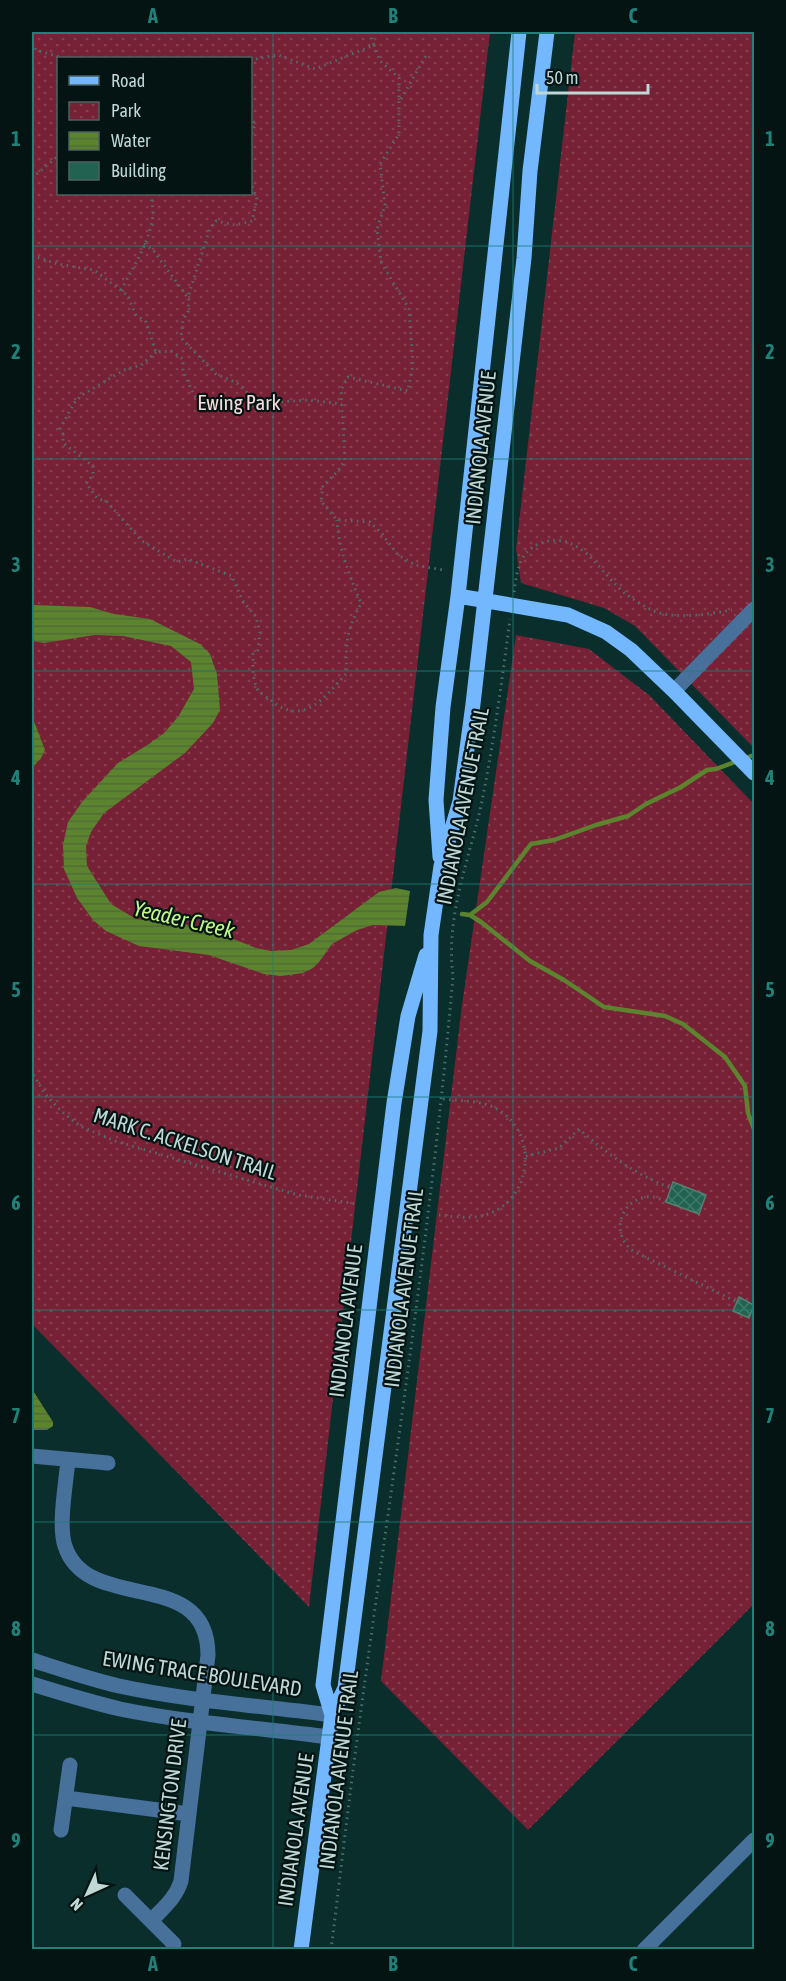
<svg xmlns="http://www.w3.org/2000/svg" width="786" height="1981" viewBox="0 0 786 1981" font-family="'Asap Condensed',sans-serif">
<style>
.park{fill:url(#park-dots);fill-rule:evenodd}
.water{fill:url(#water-rules)}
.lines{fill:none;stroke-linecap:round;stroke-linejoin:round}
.stream{stroke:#5c842f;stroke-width:4.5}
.building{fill:url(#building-cross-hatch);stroke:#567f71;stroke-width:1.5}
.path{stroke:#4e6e6c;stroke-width:3;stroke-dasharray:1.5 4.5;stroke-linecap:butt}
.minor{stroke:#47709b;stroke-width:15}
.major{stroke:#73b7fe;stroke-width:15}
.grid{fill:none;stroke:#218078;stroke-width:1.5;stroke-opacity:0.55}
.labels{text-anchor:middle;stroke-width:4.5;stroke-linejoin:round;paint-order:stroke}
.park-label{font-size:21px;fill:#f6dbdd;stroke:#031413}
.street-label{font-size:21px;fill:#bfd7d5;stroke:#031413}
.water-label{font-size:22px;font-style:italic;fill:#bff788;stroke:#031413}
.neatline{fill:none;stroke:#218078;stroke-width:2}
.grid-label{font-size:20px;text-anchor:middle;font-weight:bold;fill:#218078}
</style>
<defs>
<pattern id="park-dots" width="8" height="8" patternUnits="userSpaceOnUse" patternTransform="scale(1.5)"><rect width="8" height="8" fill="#762135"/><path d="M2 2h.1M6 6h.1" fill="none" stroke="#884051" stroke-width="1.8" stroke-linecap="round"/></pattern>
<pattern id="water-rules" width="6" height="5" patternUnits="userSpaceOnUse" patternTransform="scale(1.5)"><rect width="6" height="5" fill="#5c842f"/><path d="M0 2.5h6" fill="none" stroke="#506c35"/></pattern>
<pattern id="building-cross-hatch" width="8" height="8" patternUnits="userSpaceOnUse" patternTransform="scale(1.5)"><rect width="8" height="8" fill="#216350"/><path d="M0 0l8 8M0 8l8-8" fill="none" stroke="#3f7968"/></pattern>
</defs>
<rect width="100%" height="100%" fill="#092e2c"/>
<path class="park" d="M32 32H490L309 1607 32 1324ZM58 58H250V194H58Z
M575 32H754V748L635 626 604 608 521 583 516 549Z
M516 635 589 649 649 695 754 804V1604L528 1830 381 1681 462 1005Z"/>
<path class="water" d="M32 605 90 607 114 614 150 619 200 644 210 654 217 674 220 710 213 723 185 753 104 813 91 832 86 846 87 866 111 904 136 919 184 924 216 932 256 948 271 951 291 950 309 944 379 892 396 888 410 891 405 926 373 925 357 930 332 944 319 962 313 968 303 973 281 976 264 974 209 955 139 946 106 931 93 920 77 898 64 869 63 845 68 822 82 802 118 763 149 744 164 733 178 717 194 689 191 662 171 646 123 636 95 635 44 643 32 641Z
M32 716 45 750 41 758 32 768Z
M32 1389 53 1422V1426L47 1430H32Z"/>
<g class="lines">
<path class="stream" d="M462 914 470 915 481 922 530 961 564 980 604 1007 665 1016 683 1024 725 1057 745 1086 748 1113 754 1129
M470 915 487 902 531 844 554 840 596 825 628 816 646 804 681 787 707 770 716 769 754 755"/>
</g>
<path class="building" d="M673 1182 706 1195 699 1214 666 1202Z
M739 1297 754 1305 749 1318 733 1311Z"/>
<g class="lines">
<path class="path" d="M32 43 36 50 63 58
M374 45 380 61 399 78V134L380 164 385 205 377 229 381 262 409 309 413 364 408 391 348 377 341 390 345 461 337 472 323 486 321 501 337 520 370 522 383 535 398 555 415 565 443 570
M250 60 278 55 315 69 374 45 369 32
M401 99 427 54
M250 116 255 125 250 138
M32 178 58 156
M250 181 257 199 252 221 235 225 216 221 210 228 189 294 188 312 183 320 181 338 216 374 237 383 250 395 263 403
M144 244 153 250 188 298
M32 258 37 257 58 264 94 270 127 295 136 315 146 322 156 352 171 351 183 359V370L194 396 211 404 240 409 263 403 308 400 342 404
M121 290C132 270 153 236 153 212 153 206 151 199 151 194
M156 352 141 365 124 370 82 395 74 403 60 429 63 434V443L93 466V475L86 483 97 498 107 502 142 541 177 562 188 559 232 576 242 600 256 617 260 632 258 650 253 654C253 665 252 679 258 690 261 694 268 698 272 701 304 728 326 695 347 673 345 641 347 631 361 603 349 575 339 550 337 520
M514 592C517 571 519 551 541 543 581 529 600 574 626 594 634 600 645 607 654 611 678 620 708 614 732 610
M32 1069 33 1074 45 1094 60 1110 80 1126 115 1141 298 1195 357 1204
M526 1156 559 1148 579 1129C609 1155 634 1174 671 1188
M666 1201C660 1199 653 1196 647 1197 620 1200 610 1234 633 1251L737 1302
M439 1215C452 1216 468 1219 481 1216 532 1205 541 1134 497 1109 481 1100 460 1101 442 1099
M331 1950C341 1870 350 1790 361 1710 394 1465 432 1222 453 976 445 916 470 858 482 801 494 741 502 680 510 619"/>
<path class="minor" d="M674 691 754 609
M32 1456 108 1463
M68 1460C66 1483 58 1526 65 1546 87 1615 208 1565 208 1655L181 1881C176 1898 163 1908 151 1921
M32 1660C60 1669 89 1679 119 1686 189 1701 261 1706 332 1715
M32 1684C61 1693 90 1702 120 1709 188 1723 260 1728 329 1737
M66 1798 189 1814
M61 1830 70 1765
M125 1895 174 1944
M644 1950 754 1840"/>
<path class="major" d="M458 596 568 615 606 632 631 650 674 691 754 773
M440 857 436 800 443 707 458 596 519 32
M332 1715 323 1685 394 1103 408 1016 426 955
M301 1950 332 1715 345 1688 430 1031 431 935 441 866 460 801 473 704 524 258 530 171 547 32"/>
</g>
<path class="grid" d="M273 32V1950M513 32V1950M32 246H754M32 459H754M32 671H754M32 884H754M32 1097H754M32 1310H754M32 1522H754M32 1735H754"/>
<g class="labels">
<g class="park-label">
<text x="239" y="410">Ewing Park</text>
</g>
<g class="street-label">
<text transform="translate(481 448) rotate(-84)" y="7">INDIANOLA AVENUE</text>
<text transform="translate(463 806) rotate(-79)" y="7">INDIANOLA AVENUE TRAIL</text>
<text transform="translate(185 1144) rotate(18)" y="7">MARK C. ACKELSON TRAIL</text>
<text transform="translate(404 1288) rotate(-83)" y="7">INDIANOLA AVENUE TRAIL</text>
<text transform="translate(346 1321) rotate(-83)" y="7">INDIANOLA AVENUE</text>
<text transform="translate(202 1674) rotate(9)" y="7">EWING TRACE BOULEVARD</text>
<text transform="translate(339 1770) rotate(-83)" y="7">INDIANOLA AVENUE TRAIL</text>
<text transform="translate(170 1795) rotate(-83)" y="7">KENSINGTON DRIVE</text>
<text transform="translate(296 1830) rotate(-82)" y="7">INDIANOLA AVENUE</text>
</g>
<g class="water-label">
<text transform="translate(184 919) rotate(13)" y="8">Yeader Creek</text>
</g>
</g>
<rect width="786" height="1981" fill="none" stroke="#031413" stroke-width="66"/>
<rect x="57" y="57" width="195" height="138" fill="#031413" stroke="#4e6261" stroke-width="1.5"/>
<rect x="69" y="76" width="30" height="9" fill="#73b7fe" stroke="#4e6261" stroke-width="1.5"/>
<text x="111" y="87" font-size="18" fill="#bfd7d5">Road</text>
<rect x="69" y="102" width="30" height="18" fill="url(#park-dots)" stroke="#4e6261" stroke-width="1.5"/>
<text x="111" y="117" font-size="18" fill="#bfd7d5">Park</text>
<rect x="69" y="132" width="30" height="18" fill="url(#water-rules)" stroke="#4e6261" stroke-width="1.5"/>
<text x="111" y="147" font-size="18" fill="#bfd7d5">Water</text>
<rect x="69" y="162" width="30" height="18" fill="#216350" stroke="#4e6261" stroke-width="1.5"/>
<text x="111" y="177" font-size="18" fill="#bfd7d5">Building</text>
<g transform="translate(87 1894) rotate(225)" stroke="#031413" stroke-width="4.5" paint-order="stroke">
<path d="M0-4.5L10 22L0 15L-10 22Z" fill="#bfd7d5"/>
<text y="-9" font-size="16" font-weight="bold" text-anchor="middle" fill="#bfd7d5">N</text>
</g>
<path d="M537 84v9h111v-9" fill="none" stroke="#bfd7d5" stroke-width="3"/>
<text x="546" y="84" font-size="18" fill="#bfd7d5" stroke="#031413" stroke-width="4.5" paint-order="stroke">50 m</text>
<rect x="33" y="33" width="720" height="1915" class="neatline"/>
<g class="grid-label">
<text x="153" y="23">A</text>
<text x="393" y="23">B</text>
<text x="633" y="23">C</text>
<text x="16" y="146">1</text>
<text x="770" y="146">1</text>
<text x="16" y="359">2</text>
<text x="770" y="359">2</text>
<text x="16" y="572">3</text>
<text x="770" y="572">3</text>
<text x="16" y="785">4</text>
<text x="770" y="785">4</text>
<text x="16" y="997">5</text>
<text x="770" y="997">5</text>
<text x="16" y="1210">6</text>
<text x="770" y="1210">6</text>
<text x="16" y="1423">7</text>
<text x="770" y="1423">7</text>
<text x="16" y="1636">8</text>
<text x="770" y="1636">8</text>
<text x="16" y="1848">9</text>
<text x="770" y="1848">9</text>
<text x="153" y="1971">A</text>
<text x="393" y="1971">B</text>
<text x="633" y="1971">C</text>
</g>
</svg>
